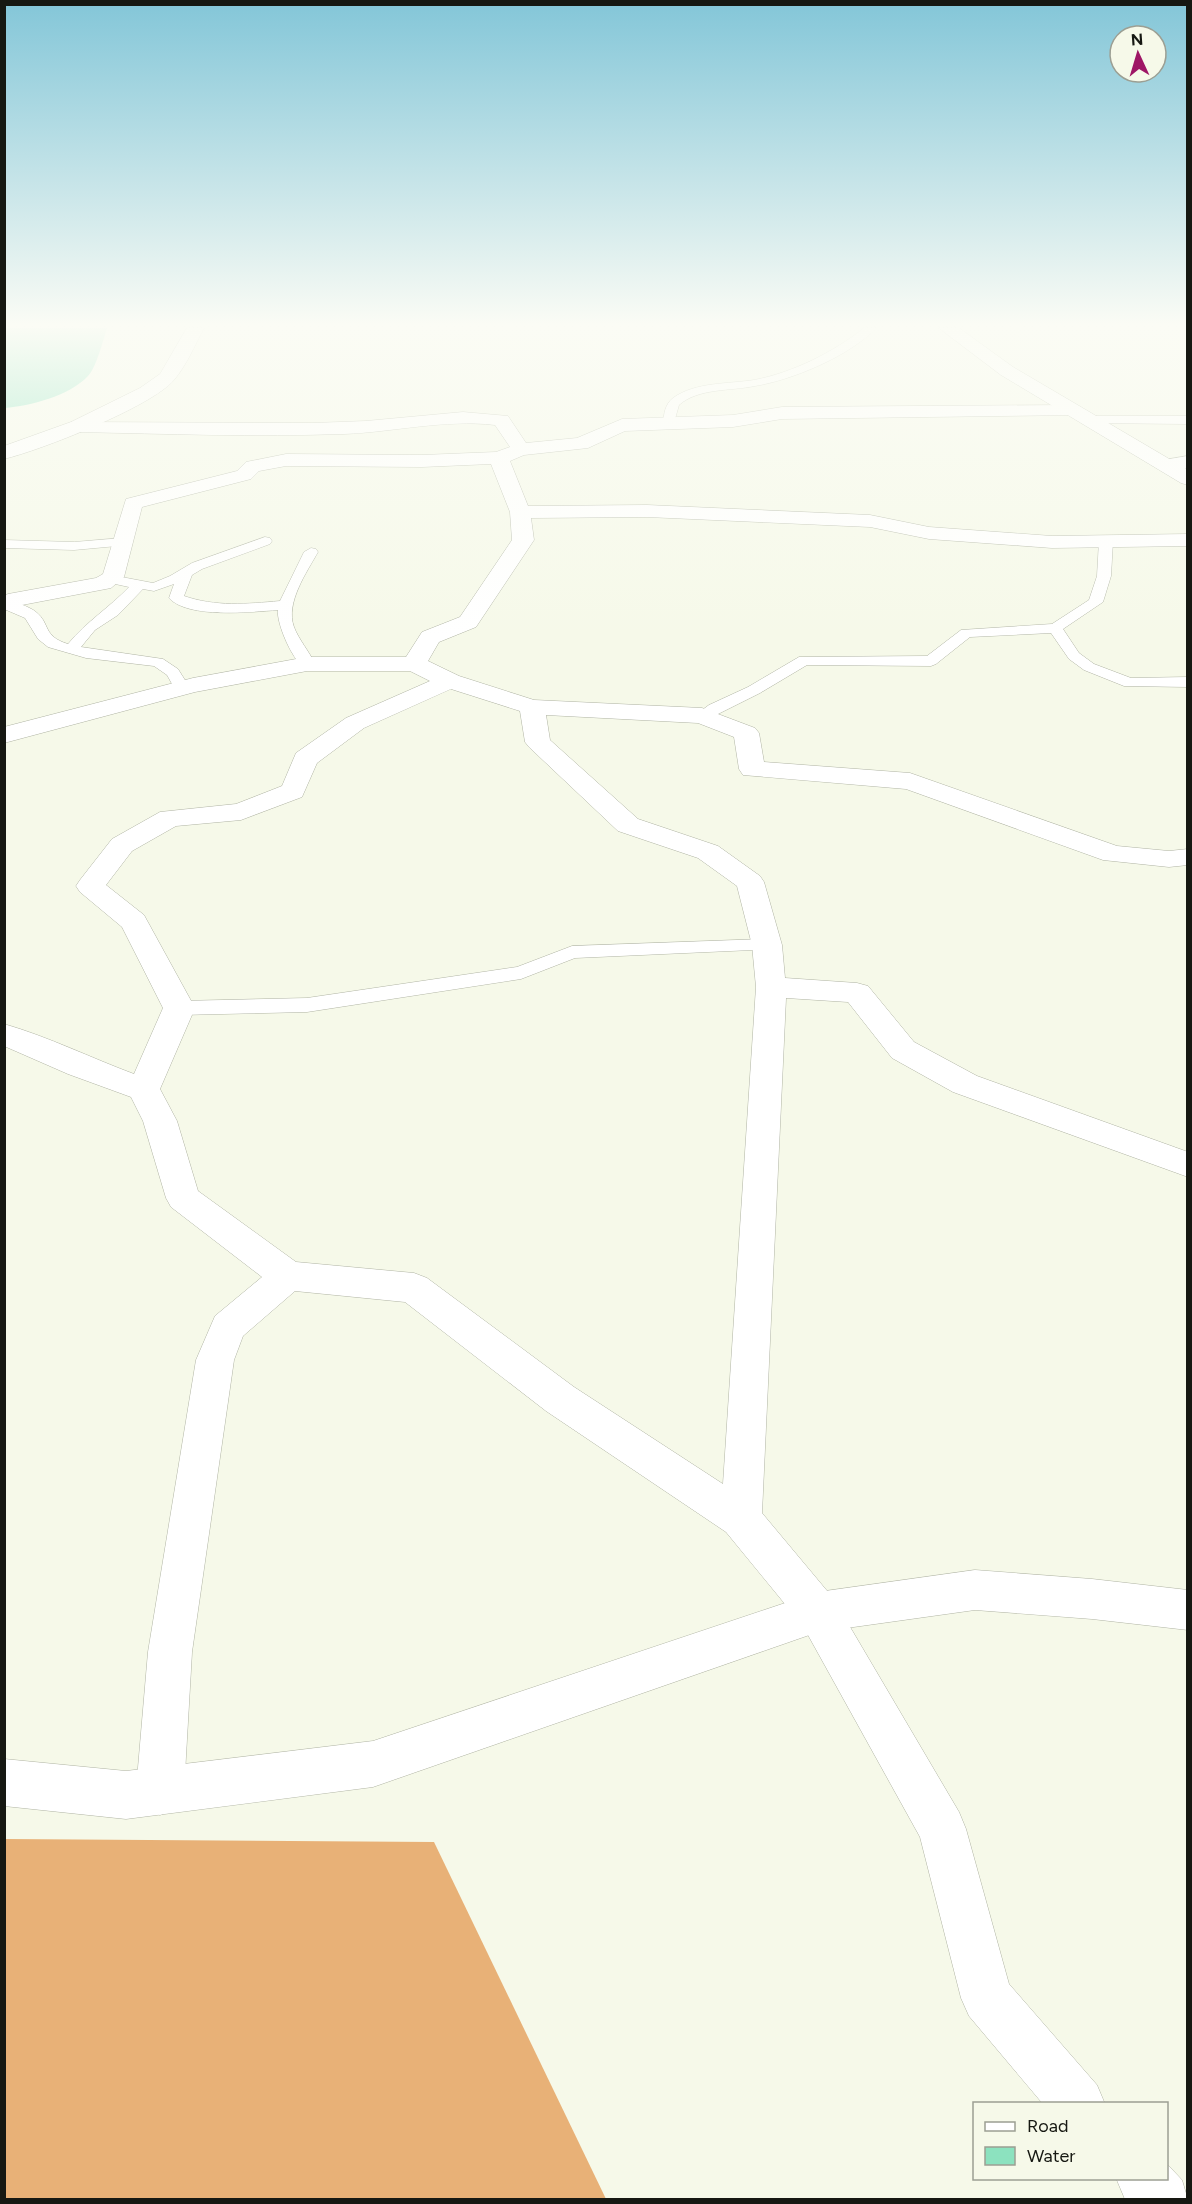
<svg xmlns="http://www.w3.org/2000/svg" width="1192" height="2204" viewBox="0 0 1192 2204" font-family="Figtree,sans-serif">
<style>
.forest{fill:#e8b177}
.water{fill:#8ce2bf}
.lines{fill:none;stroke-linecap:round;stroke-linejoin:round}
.lane-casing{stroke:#b0b4a4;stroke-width:1}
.street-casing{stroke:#b0b4a4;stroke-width:1}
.secondary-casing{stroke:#b0b4a4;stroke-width:1}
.lane{fill:#fff;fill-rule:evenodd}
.street{fill:#fff;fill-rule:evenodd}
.secondary{fill:#fff;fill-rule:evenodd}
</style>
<rect width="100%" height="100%" fill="#f6f9e9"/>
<path class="forest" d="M5 1839 434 1842 606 2199H5Z"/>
<path class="water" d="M5 328H107C103 341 96 368 88 376 69 396 30 406 5 408Z"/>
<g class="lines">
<defs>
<path id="lane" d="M864 328H876C850 356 792 380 755 386 731 391 698 388 679 405L673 426H665L663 423C664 414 665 404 673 398 695 382 729 384 754 380 792 373 834 352 864 328Z
M1086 416H1188V424L1082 423 1080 420Z
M265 537 270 538 272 541 270 544 202 569 192 575 184 596C216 607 246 604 280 601L304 552 311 548 316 549 318 552C307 572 285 603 294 627 299 640 309 651 315 664L312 667 307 669C294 665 276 623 278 610 252 612 188 619 169 598L174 584 154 591 143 589 118 615 95 630 81 647 163 659 178 669 190 688 182 693 176 691 167 675 154 666 86 658 48 647 38 639 25 618 4 609 5 600C14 602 29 606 36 612 51 624 42 636 68 644 87 621 109 608 129 587L106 582 104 579 106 576 111 575 153 583 170 576 192 563Z
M1106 537 1113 541 1111 576 1103 602 1063 629 1079 653 1094 664 1131 678 1188 677V687L1124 686 1084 670 1069 659 1051 633 970 637 936 664 931 666 807 665 760 693 708 719 702 721 694 716 709 705 748 687 799 657 927 656 961 630 1052 624 1089 600 1097 576 1099 541Z
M123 538 130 542 128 545 74 550 4 548V540L74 542Z
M767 939 774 941 776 945 774 949 575 958 521 979 307 1012 179 1015 172 1013 169 1008 172 1003 179 1001 307 998 517 967 572 946Z"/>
<path id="street" d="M1071 405 1078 407 1080 411 1078 415 782 419 733 427 625 431 588 448 524 455 510 461 528 506 647 505 870 515 929 527 1052 536 1188 534V546L1052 548 929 539 870 527 647 517 531 518 534 540 476 627 439 642 428 661 459 676 534 700 702 708 755 728 759 733 764 762 910 773 1117 846 1169 851 1188 849V865L1169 867 1103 860 906 789 743 775 739 769 734 737 698 723 546 715 550 740 638 819 718 846 760 876 764 882 782 945 785 978 857 983 868 986 914 1042 977 1076 1188 1152V1177L953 1092 892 1058 848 1002 786 998 762 1513 833 1598 959 1812 966 1829 1009 1984 1097 2085 1105 2104H1043L969 2016 961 1998 920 1837 803 1626 726 1532 546 1411 405 1302 295 1291 243 1336 234 1360 192 1652 184 1791 177 1808 160 1815 143 1808 136 1791 148 1652 196 1360 215 1316 262 1277 171 1207 166 1198 143 1121 131 1097 68 1074 4 1046V1024C49 1037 91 1058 134 1074L163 1008 122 927 80 892 76 886 80 880 112 839 160 812 236 804 282 786 296 753 346 718 430 681 410 671H307L195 692 4 743V727L193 678 307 657H406L422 632 460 617 512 540 510 512 491 464 422 467 286 466 259 471 251 479 142 507 124 577 111 588 22 605 4 611V596L8 594 96 578 103 574 126 499 237 471 246 462 286 454 422 455 496 452 510 447 495 425C444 419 394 432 344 434 255 437 167 434 78 432L71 430 68 426 71 422 313 423 366 421 463 412 508 416 526 443 577 438 622 419 733 415 782 407ZM451 689 520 711 525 742 529 747 618 831 698 858 737 886 752 945 756 987 723 1484 574 1387 427 1278 414 1273 296 1262 198 1191 177 1121 160 1089 195 1008 144 915 106 885 132 851 176 826 241 820 302 797 317 763 364 728Z
M1188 456V468L1165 471 1158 469 1155 465 1158 461Z
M1166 2163 1182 2180 1188 2200H1125L1124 2197 1116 2178H1166Z"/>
<path id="secondary" d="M187 328H204C195 345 186 366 174 380 151 407 41 450 4 459V446L71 422 140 388 160 374Z
M939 328H959L1013 367 1188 470V485L1181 483 1001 375Z
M975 1570 1092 1579 1188 1590V1630L1092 1619 975 1610 818 1632 373 1787 126 1819 4 1806V1759L126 1771 373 1741 818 1592Z"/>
</defs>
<use href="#lane" class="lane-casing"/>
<use href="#street" class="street-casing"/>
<use href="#secondary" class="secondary-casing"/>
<use href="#lane" class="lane"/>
<use href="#street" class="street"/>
<use href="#secondary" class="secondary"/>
</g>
<linearGradient id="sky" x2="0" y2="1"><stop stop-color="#83c6d8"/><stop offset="0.51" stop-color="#fbfcf5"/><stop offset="1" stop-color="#fbfcf5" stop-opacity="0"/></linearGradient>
<rect width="1192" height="637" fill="url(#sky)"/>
<rect width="1192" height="2204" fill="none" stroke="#161812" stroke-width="12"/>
<rect x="973" y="2102" width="195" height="78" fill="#f6f9e9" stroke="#9c9f93" stroke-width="1.5"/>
<rect x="985" y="2122" width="30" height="9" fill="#ffffff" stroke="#9c9f93" stroke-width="1.5"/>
<text x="1027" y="2132" font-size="18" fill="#161812">Road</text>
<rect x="985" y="2147" width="30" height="18" fill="#8ce2bf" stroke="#9c9f93" stroke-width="1.5"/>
<text x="1027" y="2162" font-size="18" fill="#161812">Water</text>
<g transform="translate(1138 54) rotate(356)"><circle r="28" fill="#f6f9e9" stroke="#9c9f93" stroke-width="1.5"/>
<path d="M0-4.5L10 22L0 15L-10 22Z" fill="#9e1665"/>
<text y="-9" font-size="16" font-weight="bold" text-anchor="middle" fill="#161812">N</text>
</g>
</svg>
